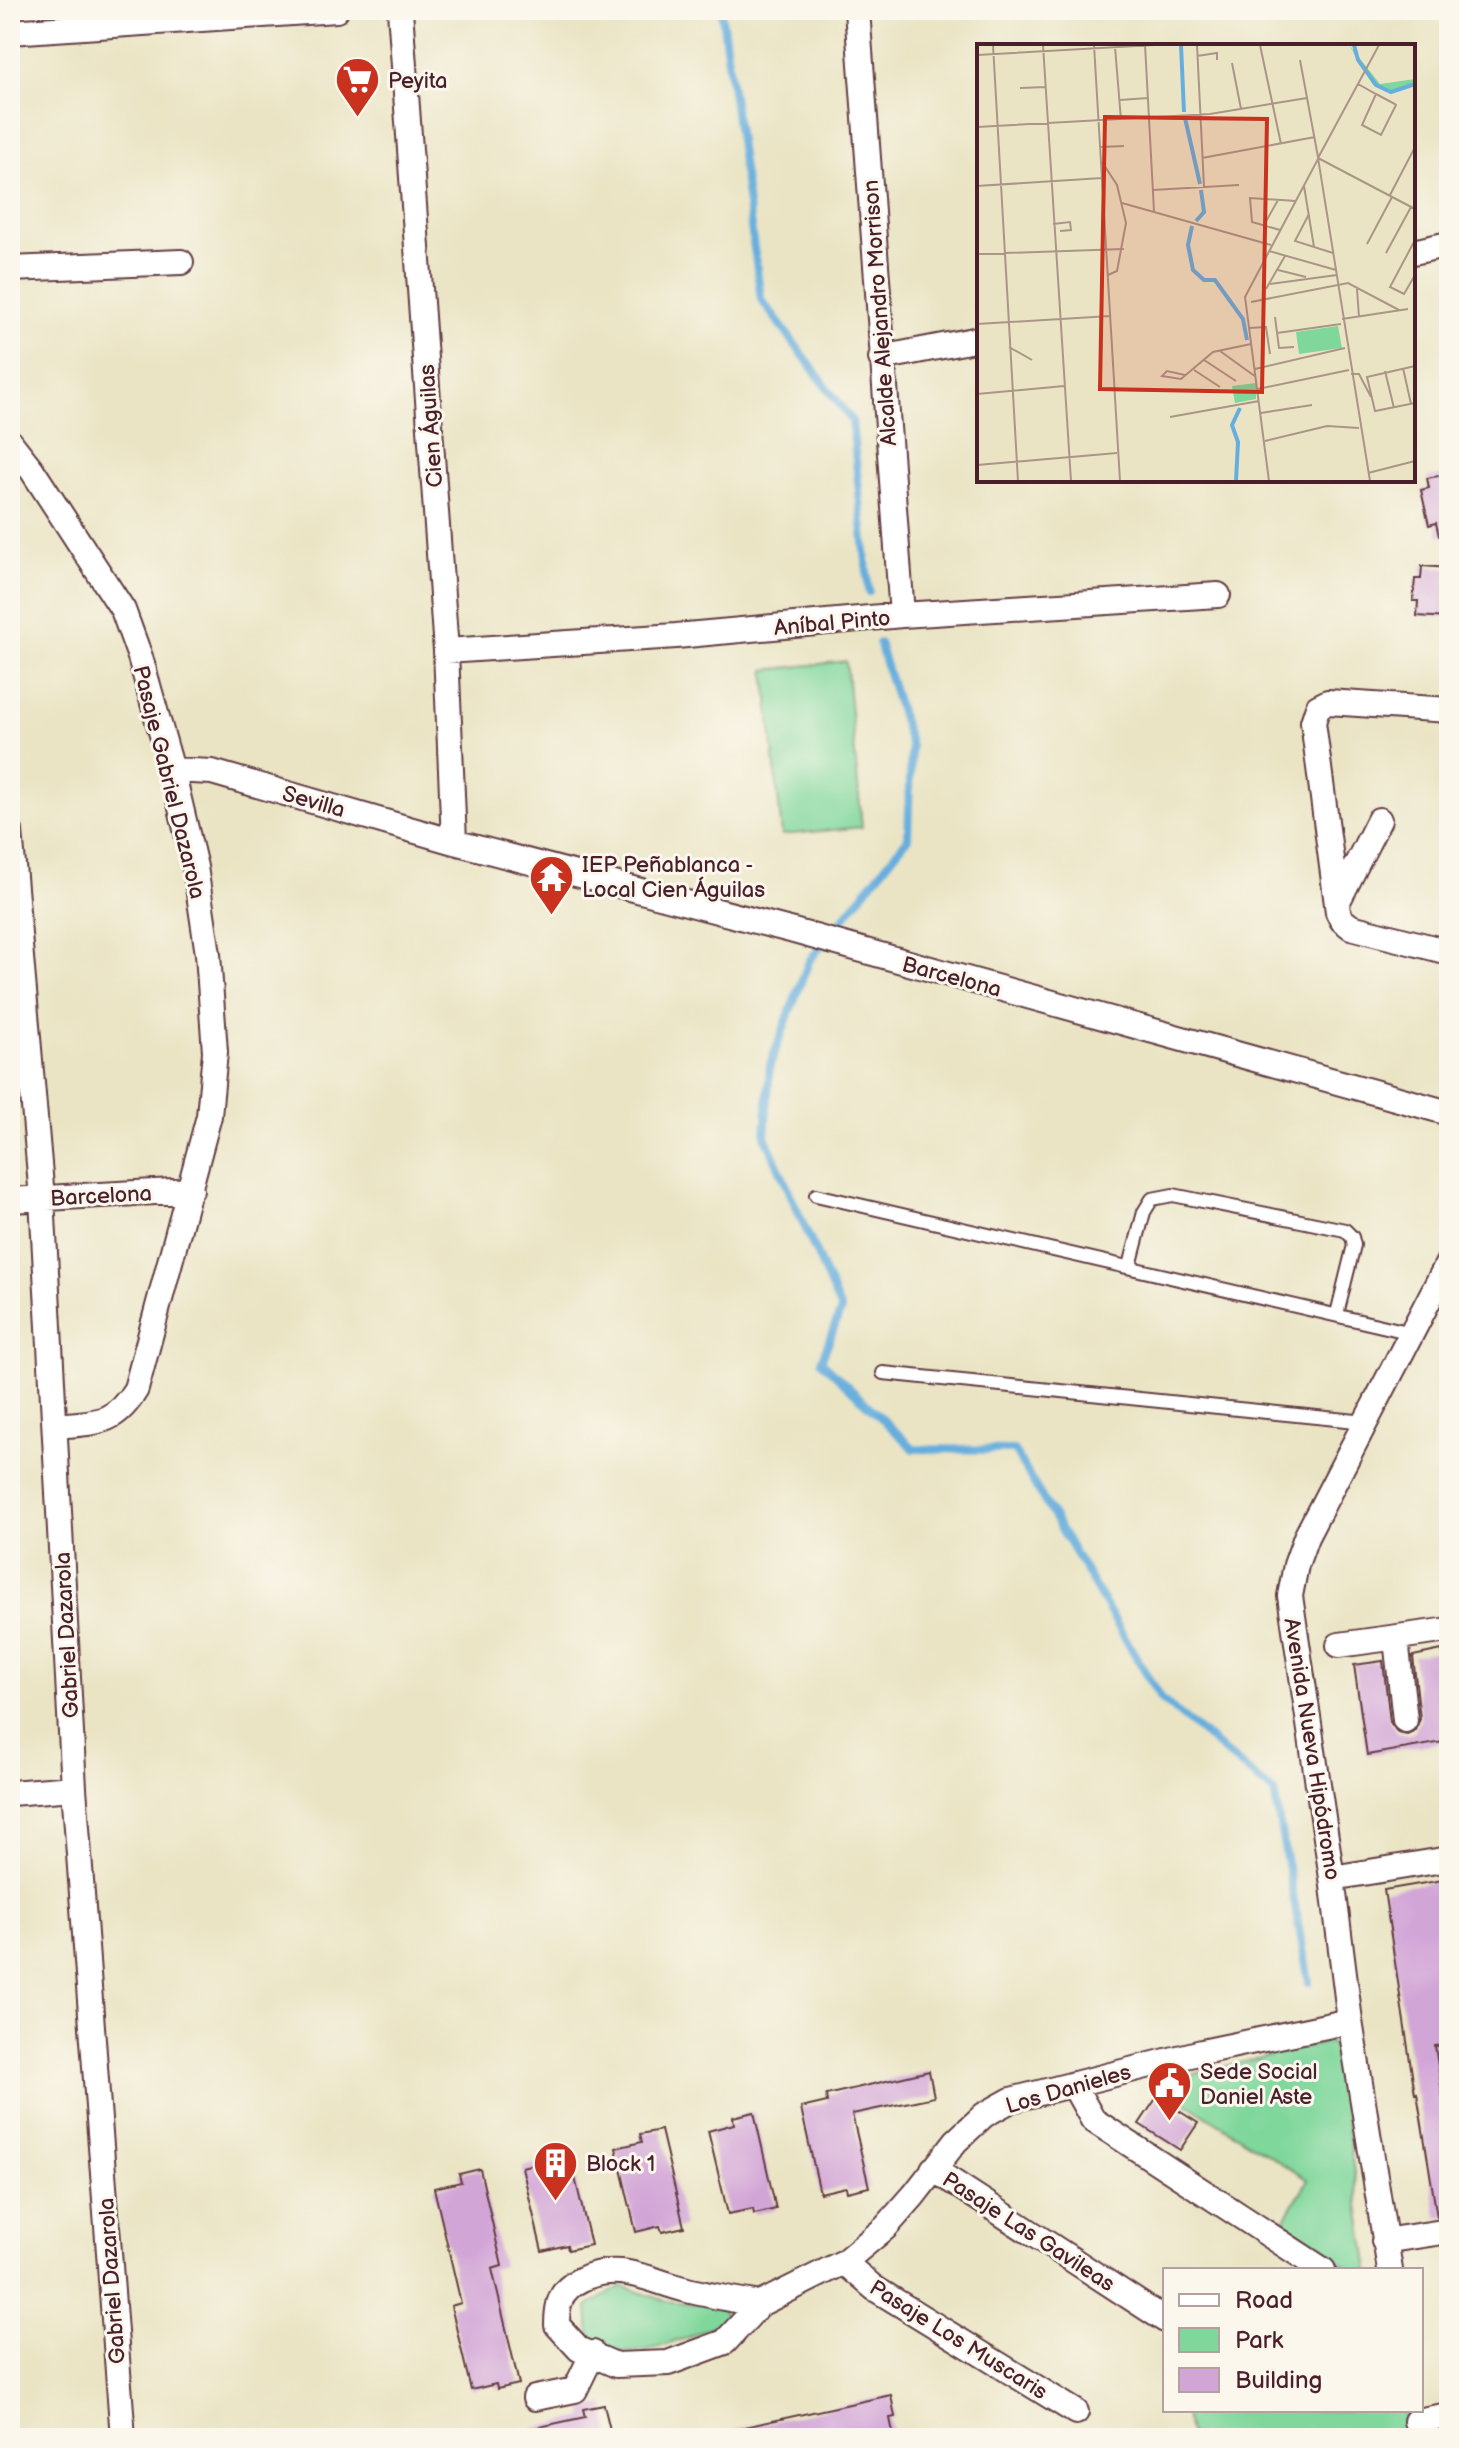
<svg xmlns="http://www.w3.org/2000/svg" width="1459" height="2448" viewBox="0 0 1459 2448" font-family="'Balsamiq Sans',sans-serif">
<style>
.green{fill:#7fd79b;stroke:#647b63;stroke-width:2}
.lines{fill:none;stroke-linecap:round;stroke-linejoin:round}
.stream{stroke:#66aedd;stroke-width:8}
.building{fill:#d2a5d7}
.lane-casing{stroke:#623d42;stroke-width:16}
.street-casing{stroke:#623d42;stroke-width:28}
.lane{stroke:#fff;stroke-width:12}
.street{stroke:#fff;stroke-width:24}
.labels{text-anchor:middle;stroke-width:6;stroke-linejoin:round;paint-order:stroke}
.poi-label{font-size:22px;fill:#4a1f2b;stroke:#fbf7ec;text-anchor:start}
.street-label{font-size:22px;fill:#4a1f2b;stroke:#fbf7ec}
.inset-river{fill:none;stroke:#66aedd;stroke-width:4}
.inset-road{fill:none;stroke:#aa9587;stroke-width:2}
.view{fill:#c8321e;fill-opacity:0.15;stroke:#c8321e;stroke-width:4}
.inset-edge{fill:none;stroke:#4a1f2b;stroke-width:4}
</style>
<rect width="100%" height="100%" fill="#fbf7ec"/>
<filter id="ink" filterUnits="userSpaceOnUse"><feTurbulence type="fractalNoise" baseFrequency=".0125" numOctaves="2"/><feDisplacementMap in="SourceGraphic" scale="16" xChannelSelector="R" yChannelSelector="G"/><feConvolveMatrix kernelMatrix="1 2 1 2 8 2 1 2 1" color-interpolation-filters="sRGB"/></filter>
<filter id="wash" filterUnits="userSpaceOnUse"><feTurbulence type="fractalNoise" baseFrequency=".006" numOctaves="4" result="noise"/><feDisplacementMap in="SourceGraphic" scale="32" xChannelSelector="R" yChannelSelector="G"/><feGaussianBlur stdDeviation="1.8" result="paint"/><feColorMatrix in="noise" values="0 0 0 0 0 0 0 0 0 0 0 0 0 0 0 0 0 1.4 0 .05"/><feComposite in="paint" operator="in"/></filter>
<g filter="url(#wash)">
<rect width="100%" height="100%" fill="#eae4c4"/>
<path class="green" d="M846 661 862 827 782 835 765 670Z
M1328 2042 1335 2048 1369 2270H1353L1280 2227 1308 2180 1155 2083Z
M621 2286 666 2301 721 2306 726 2320C699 2333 640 2361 611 2349 604 2346 597 2339 590 2335L588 2307Z
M1184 2410H1404L1408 2438H1190Z"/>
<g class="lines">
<path class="stream" d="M721 10 761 299 852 421 869 592
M879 643 911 747 908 838 809 961 770 1065 765 1136 841 1310 821 1361 914 1449 1014 1450 1161 1699 1274 1793 1309 1982"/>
</g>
<g id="blocks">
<path class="building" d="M1449 474V535L1439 536 1436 523 1429 525 1421 490 1429 488 1427 478Z
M1422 566 1449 568V618L1417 616 1418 601H1413L1415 579H1421Z
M1442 1650 1449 1690V1741L1367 1755 1354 1665 1383 1661 1390 1722 1398 1733 1407 1735 1414 1732 1420 1719 1413 1656Z
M1449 1879V2045L1435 2046 1445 2111 1449 2110V2216L1437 2217 1417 2093 1415 2094 1384 1890Z
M929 2071 934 2097 852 2114 869 2187 847 2192 846 2187 820 2193 801 2108 827 2102 826 2095Z
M1157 2097 1198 2123 1180 2150 1139 2124Z
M754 2112 776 2209 754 2214 753 2209 728 2214 708 2131 734 2124 733 2117Z
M661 2130 684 2227 662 2232 660 2226 636 2232 616 2148 642 2142 640 2134Z
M568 2148 591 2245 568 2250 567 2245 542 2251 522 2167 549 2160 547 2153Z
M480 2169 502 2266 492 2269 519 2384 497 2389 496 2384 471 2390 451 2306 461 2303 434 2188 461 2182 459 2174Z
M891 2395 895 2417 890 2418 894 2438H736L735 2429Z
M604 2405 612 2438H531L530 2429 585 2417 583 2409Z"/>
</g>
</g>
<g filter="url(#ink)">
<use href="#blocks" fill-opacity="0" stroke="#623d42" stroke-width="2"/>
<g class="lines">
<defs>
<path id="lane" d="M816 1195 1412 1333
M1130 1266 1144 1212 1152 1199 1173 1195 1345 1230 1352 1237 1354 1245 1337 1314
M883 1373 1366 1422"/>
<path id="street" d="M400 10 446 651 454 842
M857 10 902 615
M10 32 336 10
M1413 252 1449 244
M10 269 181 262
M881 358 979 339
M10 442 32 470 123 610 140 657 172 770 195 867 208 954 215 1052 209 1116 136 1389C114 1426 94 1422 55 1426
M446 651 676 636 902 615 1218 595
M1449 710 1328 702 1318 707 1313 722 1338 912 1342 920 1351 927 1449 952
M172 770 212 772 454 842 790 930 1449 1113
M10 831 42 1198 74 1788 123 2438
M1337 903 1379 820
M10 1200 191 1190
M1396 1639 1405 1720
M1339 1645 1449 1630
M10 1793 74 1788
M1332 1878 1449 1859
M1073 2084 1093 2120 1323 2270
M933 2169 1165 2320
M1384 2241 1449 2231
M844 2262 874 2288 1076 2412
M1390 2270 1350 2021 1332 1878 1290 1596 1296 1565 1306 1537 1449 1261
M760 2304C736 2300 711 2296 687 2290 650 2281 618 2260 580 2280 560 2290 557 2304 557 2325L579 2349 616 2365 668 2363 725 2342 760 2304 844 2262 885 2228 914 2195 956 2141 984 2115 1011 2100 1202 2052 1350 2021
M535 2398 575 2390 593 2353
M1416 2421 1449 2415"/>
</defs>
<use href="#lane" class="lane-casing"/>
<use href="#street" class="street-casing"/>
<use href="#lane" class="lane"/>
<use href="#street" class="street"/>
</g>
</g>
<defs>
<symbol id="supermarket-pin" viewBox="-11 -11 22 30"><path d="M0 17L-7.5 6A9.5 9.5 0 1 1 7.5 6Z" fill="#c8321e" stroke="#fbf7ec"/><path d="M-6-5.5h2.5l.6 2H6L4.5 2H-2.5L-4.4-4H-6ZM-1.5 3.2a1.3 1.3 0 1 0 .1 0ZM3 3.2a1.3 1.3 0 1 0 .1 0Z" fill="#fff"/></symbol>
<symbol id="temple-pin" viewBox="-11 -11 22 30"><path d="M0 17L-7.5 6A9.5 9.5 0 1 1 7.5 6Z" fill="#c8321e" stroke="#fbf7ec"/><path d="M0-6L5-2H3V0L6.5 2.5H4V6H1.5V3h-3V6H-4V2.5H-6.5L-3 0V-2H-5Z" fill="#fff"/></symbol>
<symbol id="civic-pin" viewBox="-11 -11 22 30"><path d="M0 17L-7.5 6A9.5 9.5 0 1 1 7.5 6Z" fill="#c8321e" stroke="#fbf7ec"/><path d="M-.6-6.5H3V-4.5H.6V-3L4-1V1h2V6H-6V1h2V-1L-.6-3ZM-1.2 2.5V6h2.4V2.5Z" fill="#fff"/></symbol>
<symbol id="building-pin" viewBox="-11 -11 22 30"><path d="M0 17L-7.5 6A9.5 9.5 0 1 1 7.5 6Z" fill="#c8321e" stroke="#fbf7ec"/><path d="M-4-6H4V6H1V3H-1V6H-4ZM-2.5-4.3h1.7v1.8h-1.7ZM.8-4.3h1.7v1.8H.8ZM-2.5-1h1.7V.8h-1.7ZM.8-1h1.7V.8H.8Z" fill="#fff"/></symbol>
</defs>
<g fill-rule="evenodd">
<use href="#supermarket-pin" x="332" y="54" width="51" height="69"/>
<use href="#temple-pin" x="526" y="852" width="51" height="69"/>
<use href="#civic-pin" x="1144" y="2058" width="51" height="69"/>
<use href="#building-pin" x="530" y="2138" width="51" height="69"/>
</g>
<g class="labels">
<g class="poi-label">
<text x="388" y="88">Peyita</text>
<text x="582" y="872">IEP Peñablanca -<tspan x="582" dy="25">Local Cien Águilas</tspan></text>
<text x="1200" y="2079">Sede Social<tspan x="1200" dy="25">Daniel Aste</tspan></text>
<text x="586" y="2171">Block 1</text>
</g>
<g class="street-label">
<text transform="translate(879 313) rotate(-94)" y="8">Alcalde Alejandro Morrison</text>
<text transform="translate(430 426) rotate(-94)" y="8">Cien Águilas</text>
<text transform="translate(832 622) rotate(-5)" y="8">Aníbal Pinto</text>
<text transform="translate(170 782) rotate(76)" y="8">Pasaje Gabriel Dazarola</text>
<text transform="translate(314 801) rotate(16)" y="8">Sevilla</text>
<text transform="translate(952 976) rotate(15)" y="8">Barcelona</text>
<text transform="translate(101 1195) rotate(-3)" y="8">Barcelona</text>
<text transform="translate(66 1635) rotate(-93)" y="8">Gabriel Dazarola</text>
<text transform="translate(1313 1749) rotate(81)" y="8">Avenida Nueva Hipódromo</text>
<text transform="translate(1068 2088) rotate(-16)" y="8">Los Danieles</text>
<text transform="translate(1029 2231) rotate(33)" y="8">Pasaje Las Gavileas</text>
<text transform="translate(111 2281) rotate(-94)" y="8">Gabriel Dazarola</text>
<text transform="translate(959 2339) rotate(32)" y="8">Pasaje Los Muscaris</text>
</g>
</g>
<g transform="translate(977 44)">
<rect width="438" height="438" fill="#eae4c4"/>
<path d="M372 1 403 40 438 35V40L409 48 396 41ZM361 282 365 304 322 310 319 288ZM279 339V355L258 359 255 342Z" fill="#7fd79b"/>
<path class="inset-river" d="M204 1 207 68M377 1 381 16 399 41 414 48 438 40M208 74 223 140M219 177 227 168 224 146M215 182 211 201 216 226 227 236H238L266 275 270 296M259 437 261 398 255 381 263 364"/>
<path class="inset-road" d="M16 1 41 437M66 1 94 437M117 1 143 437M168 1 177 167M220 1 227 143M283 1 304 100M138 3 144 76M0 11 177 1M220 12 240 9V16M323 16 341 113M255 19 264 65M381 40 399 50 418 60 419 61 404 91 385 81 399 50M43 44 69 43M143 56 171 54M0 83 233 70 330 54M123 103 147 102M225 114 338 93M341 114 438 165M125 118 140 141 149 179 140 227 131 231M0 142 125 134M327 142 337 203M176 146 262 141M413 151 438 103M145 159 294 201M332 170 318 197 356 209M76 180 93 178 94 186 83 187M287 181 301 156M303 186 275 178 273 154 319 157M438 196 413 243 427 250 438 231M390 200 415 153M292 207 359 226M409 209 434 163M0 210 147 205M301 226 329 233M293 240 360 231M289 245 308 212M380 245 382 273M274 258 371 239 422 266M298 273 302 304 317 303M365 275 431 265M0 280 133 272M272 284 289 283 293 310M300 289 364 280M32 303 55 316M243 307 279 333M227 316 259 337M438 322 390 333 398 367 438 359M426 324 434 360M278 325 368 304M217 326 243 343M408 327 417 364M374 330H382L394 353M208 331 190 327 185 332 204 335 236 308 274 300M281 345 372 326M0 350 87 342M284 369 335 361M193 373 282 357M288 397 350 382 382 384M0 421 140 409M391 429 438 417M292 437 268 253 341 115M393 437 341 114 402 1"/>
<path class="view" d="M128 73 290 75 285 348 123 345Z"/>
<rect width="438" height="438" class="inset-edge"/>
</g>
<rect width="1459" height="2448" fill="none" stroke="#fbf7ec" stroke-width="40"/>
<rect x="1163" y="2268" width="260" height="144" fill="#fbf7ec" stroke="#b4a19f" stroke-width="2"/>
<rect x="1179" y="2294" width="40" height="12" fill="#ffffff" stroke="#b4a19f" stroke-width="2"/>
<text x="1235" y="2308" font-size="24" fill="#4a1f2b">Road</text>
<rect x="1179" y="2328" width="40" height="24" fill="#7fd79b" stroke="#b4a19f" stroke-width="2"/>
<text x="1235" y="2348" font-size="24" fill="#4a1f2b">Park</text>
<rect x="1179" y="2368" width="40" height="24" fill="#d2a5d7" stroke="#b4a19f" stroke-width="2"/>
<text x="1235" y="2388" font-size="24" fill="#4a1f2b">Building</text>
</svg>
